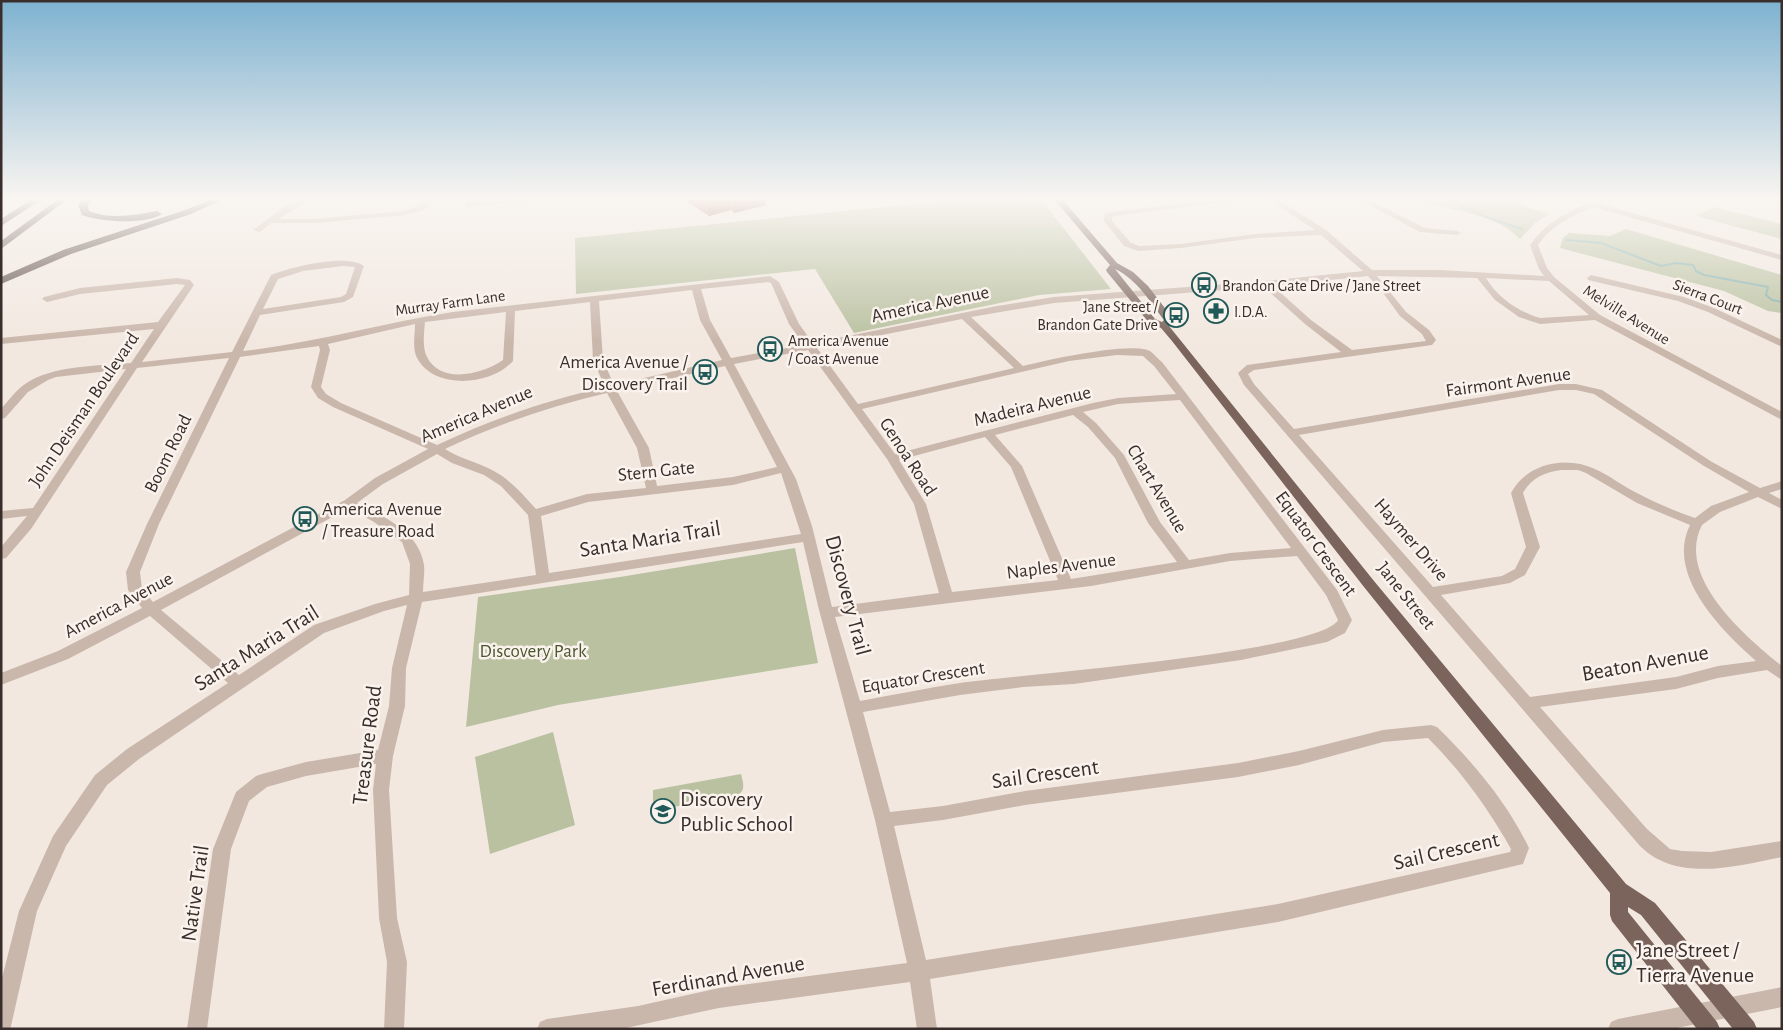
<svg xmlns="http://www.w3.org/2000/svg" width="1783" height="1030" viewBox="0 0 1783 1030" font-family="'Alegreya Sans',sans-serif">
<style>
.green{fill:#b9c1a0}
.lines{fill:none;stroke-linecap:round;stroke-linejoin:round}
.stream{stroke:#80afac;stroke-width:2}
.minor{fill:#cab7ac;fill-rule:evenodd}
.major{fill:#7a645c;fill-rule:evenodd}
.highway{fill:#594742;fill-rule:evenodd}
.wall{fill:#a75344}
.shaded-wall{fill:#884337}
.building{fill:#c2604f;stroke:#884337}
.labels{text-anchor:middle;stroke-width:5;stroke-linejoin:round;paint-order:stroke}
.far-poi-label{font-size:16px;fill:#392e2b;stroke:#faf3ed;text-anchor:start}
.far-street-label{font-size:16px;fill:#392e2b;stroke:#faf3ed}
.street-label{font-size:19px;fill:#392e2b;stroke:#faf3ed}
.poi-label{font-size:19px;fill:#392e2b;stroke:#faf3ed;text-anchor:end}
.park-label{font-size:19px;fill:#4b562f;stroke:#faf3ed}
.near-street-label{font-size:22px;fill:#392e2b;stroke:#faf3ed}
.near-poi-label{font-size:22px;fill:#392e2b;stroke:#faf3ed;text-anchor:start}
</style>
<rect width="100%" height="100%" fill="#f2e8e0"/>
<path class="green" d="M469 198H568L466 207 465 202Z
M975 198H1040L1111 289 1039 295 854 333 815 269 576 294 575 238Z
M1416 198H1512L1527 207 1549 214 1536 222 1520 239C1495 212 1448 212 1416 198Z
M1714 207 1782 224V239L1696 216Z
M1626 229 1782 275V313L1768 311 1724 291 1560 248 1563 238 1569 233 1610 236Z
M795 548 818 663 558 705 466 727 478 597 620 577Z
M553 732 575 825 490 854 475 757Z
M741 774C743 782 746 790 738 795L662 809 653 805V790Z"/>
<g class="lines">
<path class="stream" d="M1447 198 1486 217 1522 229
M1566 240 1601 243 1661 266 1676 263 1693 265 1696 271 1704 275 1768 287 1766 295 1772 300 1782 302"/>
<path class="minor" d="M304 198H313L278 219H314L404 211 418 206 426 198H434L424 210 405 215 314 223H271L260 232 253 230 285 206Z
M1226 198H1246L1242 200 1114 216 1112 217V221L1130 242 1139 246 1181 244 1255 234 1315 230 1266 198H1275L1326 230 1372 270H1440L1544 276 1539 269 1530 245C1544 225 1562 214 1585 205L1565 198C1574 198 1582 201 1591 202 1598 202 1607 198 1616 198L1600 204 1782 255V260L1593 207C1571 216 1551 226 1538 245L1547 268 1554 277 1600 315 1782 412V420L1595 320 1540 324 1519 317 1495 300 1477 278 1377 276 1406 312 1429 330 1436 340 1432 345 1254 370 1248 374 1254 384 1294 429 1559 384H1576L1602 390 1712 462 1760 488 1782 481V489L1769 493 1782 500V509L1758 497 1720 512 1702 525C1675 577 1746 637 1782 666V680L1767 670 1718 678 1676 689 1540 707 1647 829 1670 849 1682 851 1711 852 1782 841V857C1736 866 1677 883 1640 846L1244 385 1238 373 1247 365 1341 352 1305 324 1264 287 1054 303 971 317 1023 366C1046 360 1132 341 1150 351 1154 354 1158 359 1162 362L1337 590 1352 620 1345 633 1327 642 1241 660 1074 684 1023 687 960 695 863 712 890 812 943 806 1025 791 1238 763 1299 751 1383 730 1431 725 1437 727C1472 761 1507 802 1529 848L1523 864 1278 922 930 979 937 1029H917L910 982 719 1008 621 1029H537L540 1022 547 1019 638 1006 719 988 907 963 875 820 818 606 803 542 422 602 406 668 405 706 393 756 389 790 397 918 407 962 404 1029H384L387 962 379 918 373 790 376 764 306 776 267 787 249 801 231 849 207 1029H187L213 849 236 792 256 776 262 774 306 762 378 750 389 706 392 668 407 605 384 611 324 633 139 759 107 785 66 846 37 911 11 1026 10 1029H1V982L19 911 53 836 95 775 127 749 228 683 150 616 68 659 1 685V673L58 651 142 608 128 590 126 572 147 524 229 358 137 368 31 529 6 558 1 559V547L27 516 1 519V511L33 508 126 369 56 377 48 380 28 392 5 418 1 419V409C9 400 16 390 25 384 52 365 99 366 131 363L154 329 1 344V338L158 322 185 285 177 284 80 294 47 302 42 299 44 297 80 288 177 278 190 280 194 285 142 362 232 352 271 275C290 267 347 253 364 266L353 297 344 302 260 315 243 351C314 343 382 323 453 312L770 276 779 282 799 324 813 343 997 306 1054 297 1254 282 1363 271 1321 235 1255 238 1181 248 1138 251 1124 246 1104 221 1105 214 1113 212ZM343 266 355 267 346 294 341 297 263 309 278 279 303 271ZM1368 276 1381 290 1400 316 1422 334 1426 341 1352 350 1311 320 1273 286ZM1486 278 1549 281 1589 315 1540 318C1519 312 1498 298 1486 278ZM768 282 771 283 789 324 804 345 731 358 710 320 701 289ZM692 290 700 320 722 360 614 385 603 360 599 301ZM590 302 593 360 605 387C545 401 492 419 437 445L341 403 326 394 321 387 330 350 328 344 415 324C415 334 412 348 417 358 434 390 491 386 513 361L515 311ZM506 312 503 360C483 374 441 385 427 357 422 347 424 333 425 322ZM962 319 1014 368 858 404 817 348ZM319 346 320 350 311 387 318 398 333 407 428 449 375 478 345 500 153 602 142 589 140 572 159 524 240 357ZM808 350 887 459 914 504 939 593 832 607 812 526 796 479 734 364ZM1117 355 1143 356 1154 366 1176 394 1118 398 1093 403 895 454 862 409 1069 361ZM725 366 777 467 733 477 657 486 649 448 617 391ZM1559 390H1576L1594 394 1704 466 1749 492 1711 506 1695 518C1674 511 1654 502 1635 492 1621 485 1609 475 1595 469 1565 455 1526 464 1511 493L1526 547 1515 569 1502 576 1433 587 1299 435ZM607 393 637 448 646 488 587 494 536 509C523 495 510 479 492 470 477 462 461 459 445 449 498 424 551 406 607 393ZM1180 400 1291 548 1230 553 1189 560 1160 522 1124 455 1096 423 1083 412 1118 404ZM1073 415 1088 427 1115 458 1148 523 1177 562 1071 579 1022 466 995 435ZM985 437 1011 467 1058 580 952 592 926 504 899 460ZM437 454 452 463 484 475 501 486 528 515 536 575 423 592C423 583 425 573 424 565 419 531 384 517 357 503L383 484ZM1561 470H1578L1586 473 1637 503 1690 525C1665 575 1722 631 1756 661L1718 666 1676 677 1530 697 1441 595 1510 583 1525 575 1540 547 1523 493C1531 478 1545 472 1561 470ZM781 473 801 534 549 573 541 516 588 502 733 485ZM349 508 374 522 402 542 410 564 409 595 375 604 314 625 239 675 161 610ZM1297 556 1326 595 1338 620C1320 653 1013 675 960 683 927 688 893 695 860 701L835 617 1091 586 1230 561ZM1428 738C1461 771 1488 808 1511 849L1510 852 1278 904 926 960 894 826 943 820 1025 805 1238 777 1299 765 1383 742Z
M1356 198H1365L1425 228 1457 231 1461 233 1457 235 1420 232Z
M1591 275 1684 297 1714 308 1782 340V347L1708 312 1678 301 1588 280 1587 278Z
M1782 987V1007L1672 1029H1608L1611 1022 1618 1019Z"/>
<path class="major" d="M1053 198H1061L1117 263 1133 272 1148 286 1174 320 1169 326 1374 581 1626 884 1655 903 1754 1022 1757 1029H1733L1641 915 1628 907V912L1717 1022 1720 1029H1697L1612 921 1610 915V893L1364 587 1172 341 1161 328 1149 323 1107 272 1106 270 1110 265ZM1115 269C1137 279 1150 302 1164 320L1162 322 1155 319Z"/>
<path class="highway" d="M34 198H44L1 226V219Z
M60 198H69L1 249V241Z
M84 198H93L88 205 89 211C111 220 135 215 157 211L162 214C147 225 99 222 82 215L78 205Z
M215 198H226L191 214 71 254 1 284V277L63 250 185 210Z"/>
</g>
<path class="wall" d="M689 198H765L766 205 734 213 731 210 709 216 689 203Z"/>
<path class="shaded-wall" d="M748 198H765L766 205 734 213 733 201Z
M730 199 731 210 709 216 707 204Z"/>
<path class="building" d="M697 198H748L733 201 730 199 707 204Z"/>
<linearGradient id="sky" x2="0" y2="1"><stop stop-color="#7eb2d0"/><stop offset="0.58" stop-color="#f9f5f1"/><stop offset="1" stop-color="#f9f5f1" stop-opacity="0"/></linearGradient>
<rect width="1783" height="342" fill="url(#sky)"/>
<defs>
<symbol id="bus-ring" viewBox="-11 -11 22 22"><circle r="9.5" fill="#faf3ed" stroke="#215958" stroke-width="1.5"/><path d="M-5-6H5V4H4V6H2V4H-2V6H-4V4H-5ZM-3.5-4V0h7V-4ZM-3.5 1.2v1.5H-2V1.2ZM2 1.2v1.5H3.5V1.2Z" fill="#215958"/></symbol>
<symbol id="pharmacy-ring" viewBox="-11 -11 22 22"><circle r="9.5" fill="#faf3ed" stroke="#215958" stroke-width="1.5"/><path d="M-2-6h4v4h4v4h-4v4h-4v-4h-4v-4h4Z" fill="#215958"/></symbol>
<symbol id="school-ring" viewBox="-11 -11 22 22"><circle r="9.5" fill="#faf3ed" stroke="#215958" stroke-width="1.5"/><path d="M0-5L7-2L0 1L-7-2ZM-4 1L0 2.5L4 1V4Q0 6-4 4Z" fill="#215958"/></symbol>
</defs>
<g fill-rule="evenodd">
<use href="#bus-ring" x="1190" y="271" width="28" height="28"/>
<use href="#pharmacy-ring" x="1202" y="297" width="28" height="28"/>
<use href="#bus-ring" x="1162" y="301" width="28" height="28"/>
<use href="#bus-ring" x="756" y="335" width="28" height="28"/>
<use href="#bus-ring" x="691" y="358" width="28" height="28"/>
<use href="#bus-ring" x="291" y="505" width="28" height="28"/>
<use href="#school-ring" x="649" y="797" width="28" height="28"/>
<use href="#bus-ring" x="1605" y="948" width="28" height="28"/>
</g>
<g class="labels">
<g class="far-poi-label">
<text x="1222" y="291">Brandon Gate Drive / Jane Street</text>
<text x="1158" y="312" text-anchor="end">Jane Street /<tspan x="1158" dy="18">Brandon Gate Drive</tspan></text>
<text x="1234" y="317">I.D.A.</text>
<text x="788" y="346">America Avenue<tspan x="788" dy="18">/ Coast Avenue</tspan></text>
</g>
<g class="far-street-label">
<text transform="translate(1708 296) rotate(21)" y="6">Sierra Court</text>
<text transform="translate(450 302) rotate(-8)" y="6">Murray Farm Lane</text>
<text transform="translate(1627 314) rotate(32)" y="6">Melville Avenue</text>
</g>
<g class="street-label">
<text transform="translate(930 303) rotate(-12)" y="7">America Avenue</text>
<text transform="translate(1508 381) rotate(-8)" y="7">Fairmont Avenue</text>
<text transform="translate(1032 405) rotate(-14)" y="7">Madeira Avenue</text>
<text transform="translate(83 409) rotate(-56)" y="7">John Deisman Boulevard</text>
<text transform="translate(476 413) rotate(-23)" y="7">America Avenue</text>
<text transform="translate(167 453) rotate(-64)" y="7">Boom Road</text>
<text transform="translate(909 456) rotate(57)" y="7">Genoa Road</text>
<text transform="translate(656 470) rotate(-6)" y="7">Stern Gate</text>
<text transform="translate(1158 488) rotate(59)" y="7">Chart Avenue</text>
<text transform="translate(1412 539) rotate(49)" y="7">Haymer Drive</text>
<text transform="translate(1317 543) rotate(54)" y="7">Equator Crescent</text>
<text transform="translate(1061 565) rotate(-7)" y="7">Naples Avenue</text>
<text transform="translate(1407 595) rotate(51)" y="7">Jane Street</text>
<text transform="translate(118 604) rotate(-28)" y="7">America Avenue</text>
<text transform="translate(923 676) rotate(-9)" y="7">Equator Crescent</text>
</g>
<g class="poi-label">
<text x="688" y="368">America Avenue /<tspan x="688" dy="22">Discovery Trail</tspan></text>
<text x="322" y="515" text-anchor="start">America Avenue<tspan x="322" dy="22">/ Treasure Road</tspan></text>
</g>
<g class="park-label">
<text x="533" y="657">Discovery Park</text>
</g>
<g class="near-street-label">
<text transform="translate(650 538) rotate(-9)" y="8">Santa Maria Trail</text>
<text transform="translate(849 595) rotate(75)" y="8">Discovery Trail</text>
<text transform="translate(256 647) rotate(-32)" y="8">Santa Maria Trail</text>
<text transform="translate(1645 662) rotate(-10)" y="8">Beaton Avenue</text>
<text transform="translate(366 745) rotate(-83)" y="8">Treasure Road</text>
<text transform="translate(1045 773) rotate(-8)" y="8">Sail Crescent</text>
<text transform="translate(1446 850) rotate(-13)" y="8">Sail Crescent</text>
<text transform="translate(194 893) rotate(-82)" y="8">Native Trail</text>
<text transform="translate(728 975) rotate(-10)" y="8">Ferdinand Avenue</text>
</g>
<g class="near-poi-label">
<text x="680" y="806">Discovery<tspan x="680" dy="25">Public School</tspan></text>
<text x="1636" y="957">Jane Street /<tspan x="1636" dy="25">Tierra Avenue</tspan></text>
</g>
</g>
<rect width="1783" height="1030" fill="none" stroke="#392e2b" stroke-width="5"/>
</svg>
